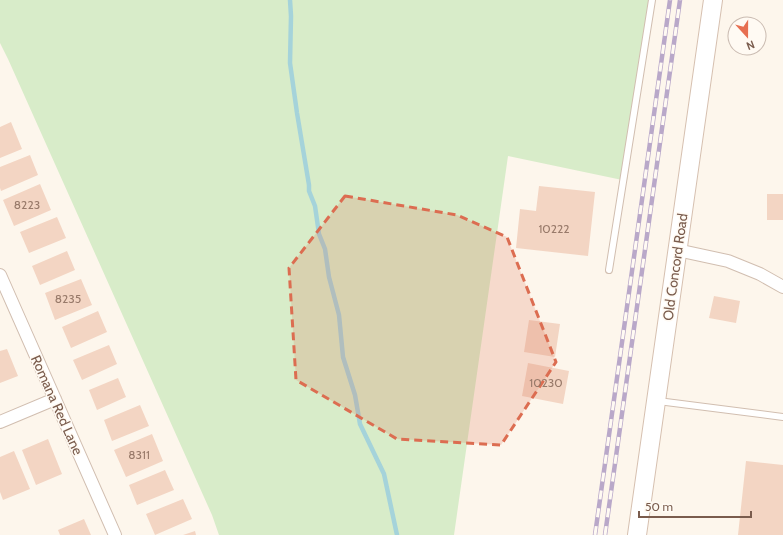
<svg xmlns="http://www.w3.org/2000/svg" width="783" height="535" viewBox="0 0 783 535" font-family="Cabin,sans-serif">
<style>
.green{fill:#d8ecc9}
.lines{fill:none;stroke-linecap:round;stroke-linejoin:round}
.stream{stroke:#a5d3da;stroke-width:4.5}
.building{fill:#f3d5c3}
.lane-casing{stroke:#d1beb0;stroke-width:8}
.street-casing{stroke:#d1beb0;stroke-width:14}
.secondary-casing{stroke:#d6c0b0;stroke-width:20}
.lane{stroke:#fff;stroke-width:6}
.street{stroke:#fff;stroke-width:12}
.secondary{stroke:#fff;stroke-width:18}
.rail-casing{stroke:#b9a8c9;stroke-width:4.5}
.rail{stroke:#fffaf3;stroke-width:3;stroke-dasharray:9;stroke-linecap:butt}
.marked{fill:#dc6d51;fill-opacity:0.2;stroke:#dc6d51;stroke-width:3;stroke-dasharray:8 5;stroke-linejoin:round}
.labels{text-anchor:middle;stroke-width:3;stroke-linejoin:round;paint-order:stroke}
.number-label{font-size:12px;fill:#987a6a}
.street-label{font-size:14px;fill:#7a5c4d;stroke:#fffaf3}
</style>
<rect width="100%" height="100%" fill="#fdf6ec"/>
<path class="green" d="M0 0H652L627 181 508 156 454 535H219L212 515 8 59 0 43Z"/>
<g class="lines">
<path class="stream" d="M290 0 291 16 290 63 297 113 309 185V191L315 206 319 234 325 249 329 277 339 315 343 357 355 395 360 424 384 474 397 535"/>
</g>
<path class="building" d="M11 122 22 149 0 158V127Z
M30 155 38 175 1 191 0 188V167Z
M40 184 51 210 14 226 3 200Z
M539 186 595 192 588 256 516 248 520 209 536 211Z
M767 194H783V220H767Z
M57 217 66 238 29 253 20 232Z
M67 251 75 270 40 285 32 266Z
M81 279 92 305 55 320 45 293Z
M714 296 740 301 736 323 709 318Z
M98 311 107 332 71 348 62 327Z
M529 320 560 324 555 357 524 352Z
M109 345 117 364 82 380 73 360Z
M7 349 18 376 0 383V351Z
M528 363 569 371 563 404 522 396Z
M118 378 126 397 97 410 89 390Z
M140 405 149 426 112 441 104 420Z
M152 434 163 461 126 477 114 450Z
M48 439 62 474 36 485 22 450Z
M14 451 30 489 3 500 0 492V457Z
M746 461 783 465V535H738Z
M165 470 174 490 137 505 129 485Z
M183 499 192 519 155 535 146 514Z
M84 519 91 535H60L58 530Z
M195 531 196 535H183Z"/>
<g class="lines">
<defs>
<path id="lane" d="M609 270 652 0
M658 401 783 417"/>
<path id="street" d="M677 250 728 261 760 274 783 287
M0 275 115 535
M0 422 55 399"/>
<path id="secondary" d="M637 535 713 0"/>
</defs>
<use href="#lane" class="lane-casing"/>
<use href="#street" class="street-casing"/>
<use href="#secondary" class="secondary-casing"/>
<use href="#lane" class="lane"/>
<use href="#street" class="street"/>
<use href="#secondary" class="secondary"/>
<defs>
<path id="rail" d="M595 535 670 0
M605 535 680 0"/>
</defs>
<use href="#rail" class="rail-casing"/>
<use href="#rail" class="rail"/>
</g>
<path class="marked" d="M345 196 457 215 507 237 556 362 501 445 397 439 296 380 289 268Z"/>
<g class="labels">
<g class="number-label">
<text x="27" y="209">8223</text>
<text x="554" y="233">10222</text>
<text x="68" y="303">8235</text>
<text x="546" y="387">10230</text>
<text x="139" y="459">8311</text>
</g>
<g class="street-label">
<text transform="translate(675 267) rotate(-82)" y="5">Old Concord Road</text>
<text transform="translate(57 405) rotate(66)" y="5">Romana Red Lane</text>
</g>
</g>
<g transform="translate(747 36) rotate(159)"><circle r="19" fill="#fffaf3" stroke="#cabbb1"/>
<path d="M0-3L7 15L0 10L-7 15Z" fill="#e76f51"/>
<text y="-6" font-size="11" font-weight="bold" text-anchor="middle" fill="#7a5c4d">N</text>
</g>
<path d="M639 511v6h112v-6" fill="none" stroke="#7a5c4d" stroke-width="2"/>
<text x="645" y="511" font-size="12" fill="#7a5c4d" stroke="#fffaf3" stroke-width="3" paint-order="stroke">50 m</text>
</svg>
